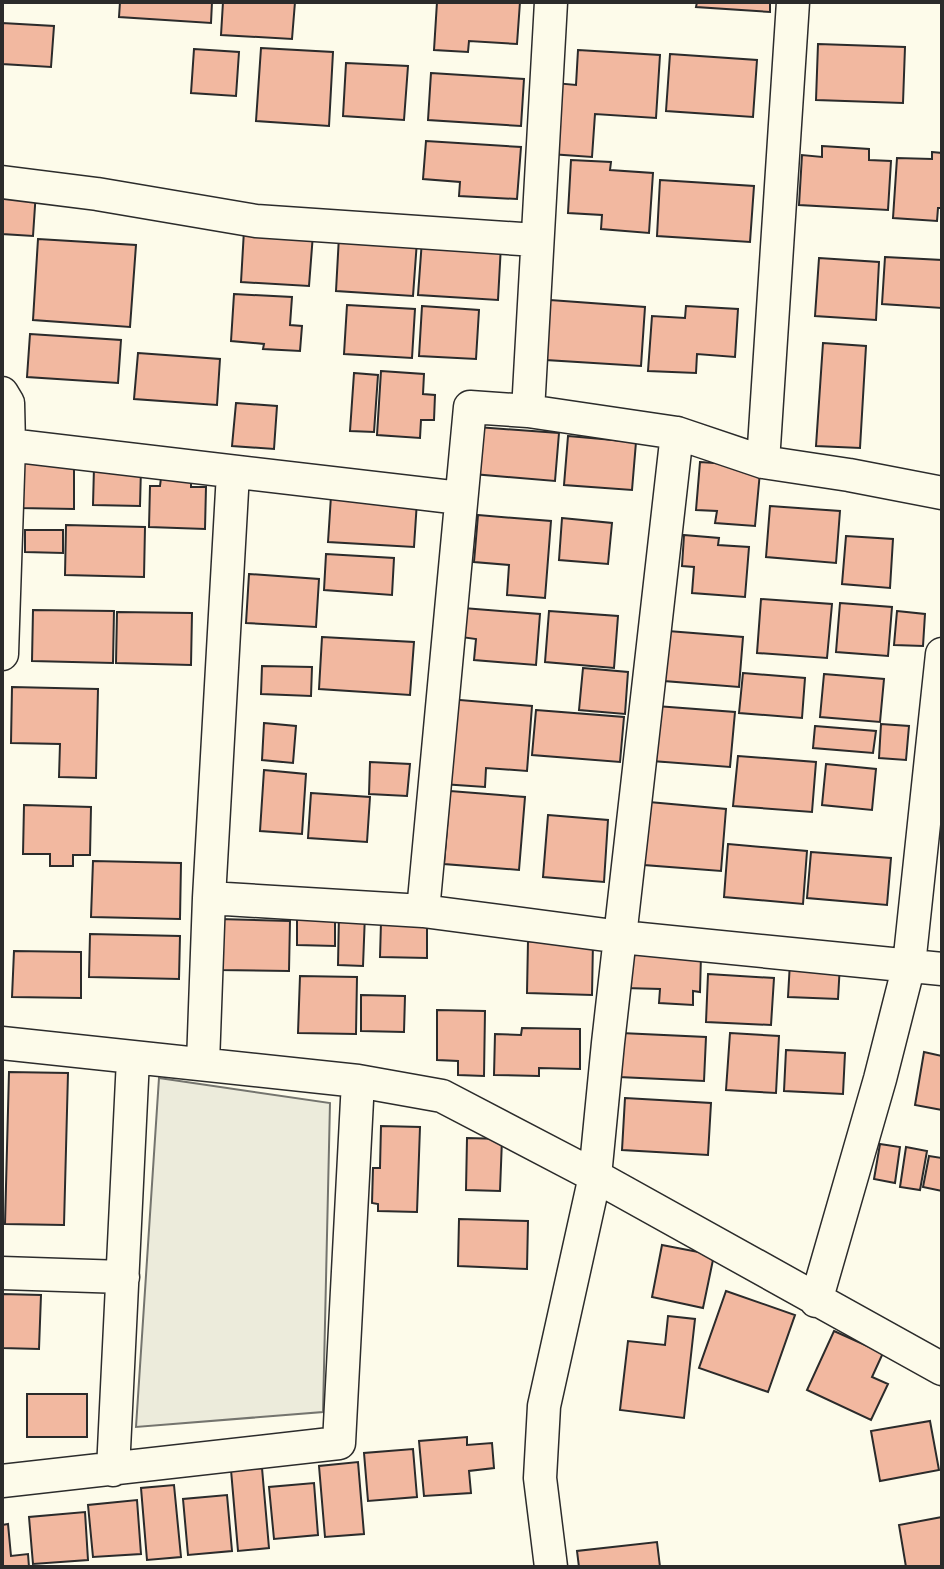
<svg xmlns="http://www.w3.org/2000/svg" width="944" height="1569" viewBox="0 0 944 1569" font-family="Inter,sans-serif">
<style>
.green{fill:#ecebdb;stroke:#74746e;stroke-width:2}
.building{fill:#f2b8a0;stroke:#2b2b2b;stroke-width:2}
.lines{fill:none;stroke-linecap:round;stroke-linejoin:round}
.street-casing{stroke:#2b2b2b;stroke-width:35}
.street{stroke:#fdfbea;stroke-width:32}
</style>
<rect width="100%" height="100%" fill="#fdfbea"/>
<path class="green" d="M159 1078 330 1103 323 1412 136 1427Z"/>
<path class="building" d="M120 2H212L211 23 119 17Z
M223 2H295L292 39 221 35Z
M437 2H520L517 44 469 41 468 52 434 50Z
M697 2H770V12L696 7Z
M2 23 54 26 51 67 2 64Z
M818 44 905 47 903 103 816 100Z
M261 48 333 52 329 126 256 121Z
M194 49 239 52 236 96 191 93Z
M578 50 660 55 656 118 595 114 592 157 550 154 555 83 576 85Z
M670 54 757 60 753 117 666 111Z
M346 63 408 66 404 120 343 116Z
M431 73 524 79 521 126 428 120Z
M426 141 521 147 517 199 459 196 460 182 423 179Z
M822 146 869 149V160L891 161 888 210 799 205 802 155 822 157Z
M932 152 942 153V208H938L937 221 893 218 897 158 932 159Z
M571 160 611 162 610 170 653 173 649 233 601 229 602 215 568 213Z
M660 180 754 186 750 242 657 236Z
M2 189 36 191 33 236 2 234Z
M244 230 313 234 309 286 241 282Z
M339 236 417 241 413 296 336 291Z
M38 239 136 245 130 327 33 320Z
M422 240 501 245 498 300 418 295Z
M885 257 942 260V308L882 304Z
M819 258 879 262 876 320 815 316Z
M234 294 292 297 290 325 302 326 300 351 263 349 264 344 231 341Z
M550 300 645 307 641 366 546 360Z
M347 305 415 309 412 358 344 354Z
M422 306 479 310 476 359 419 356Z
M686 306 738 309 735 357 697 354 696 373 648 371 652 316 685 318Z
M30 334 121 340 118 383 27 377Z
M823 343 866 346 860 448 816 446Z
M138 353 220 359 217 405 134 399Z
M381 371 424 374 423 394 435 395 434 420H421L420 438 377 435Z
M354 373 378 375 374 432 350 431Z
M236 403 277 406 274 449 232 446Z
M477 427 559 433 555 481 473 474Z
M568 436 636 442 632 490 564 485Z
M700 462 743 465 760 472 755 526 715 523 717 511 696 510Z
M20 463H74V509L19 508Z
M94 467 141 468 140 506 93 505Z
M161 478H191V487H206L205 529 149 527 150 486H160Z
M331 496 417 501 414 547 328 542Z
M770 506 840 511 836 563 766 557Z
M478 515 551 521 545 598 507 595 509 565 474 562Z
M562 518 612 523 608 564 559 560Z
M66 525 145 527 144 577 65 575Z
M25 530H63V553L25 552Z
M684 535 719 538 718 545 749 547 745 597 692 593 694 567 682 566Z
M846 536 893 539 890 588 842 584Z
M326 554 394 558 392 595 324 590Z
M249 574 319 579 316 627 246 623Z
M761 599 832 604 827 658 757 653Z
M840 603 892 607 888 656 836 652Z
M463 608 540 614 536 665 474 660 476 639 461 637Z
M33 610 114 611 113 663 32 661Z
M549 611 618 616 614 668 545 662Z
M897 611 925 614 923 646 894 645Z
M117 612 192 613 191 665 116 663Z
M668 631 743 637 739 687 664 681Z
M322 637 414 642 410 695 319 689Z
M262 666 312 667 311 696 261 694Z
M583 668 628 672 625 714 579 710Z
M743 673 805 678 802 718 739 713Z
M824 674 884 679 880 722 820 717Z
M12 687 98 689 96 778 59 777 60 744 11 743Z
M448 699 532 706 527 771 486 768 485 787 442 784Z
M656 706 735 712 730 767 652 761Z
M536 710 624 717 620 762 532 755Z
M264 723 296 726 293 763 262 760Z
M881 724 909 726 906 760 879 758Z
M815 726 876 731 873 753 813 748Z
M738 756 816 762 812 812 733 806Z
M370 762 410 764 407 796 369 794Z
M826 764 876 769 872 810 822 805Z
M264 770 306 774 302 834 260 831Z
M450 791 525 797 519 870 444 864Z
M311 793 370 797 367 842 308 838Z
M649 802 726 809 721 871 644 865Z
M24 805 91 807 90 855H73V866H50V854H23Z
M548 815 608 820 604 882 543 877Z
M728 844 807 851 803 904 724 897Z
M811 852 891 858 887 905 807 898Z
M93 861 181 863 180 919 91 917Z
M339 913 365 914 363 966 338 965Z
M297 914 335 915V946L297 945Z
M219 919 290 921 289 971 218 970Z
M381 922 427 923V958L380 957Z
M90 934 180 936 179 979 89 977Z
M528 941 593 942 592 995 527 993Z
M14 951 81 952V998L12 997Z
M627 951 701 955 700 992 693 991V1005L659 1003 660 989 625 988Z
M790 962 840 964 838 999 788 997Z
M708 974 774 978 771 1025 706 1022Z
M300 976 357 977 356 1034 298 1033Z
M361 995 405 996 404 1032 361 1031Z
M437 1010 485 1011 484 1076 458 1075V1061L437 1060Z
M522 1028 580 1029V1069L539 1068V1076L494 1075 495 1034 521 1035Z
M621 1033 706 1037 704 1081 619 1077Z
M730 1033 779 1036 776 1093 726 1090Z
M786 1050 845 1053 843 1094 784 1091Z
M924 1052 942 1056V1110L915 1105Z
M9 1072 68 1073 64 1225 5 1224Z
M625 1098 711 1103 708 1155 622 1150Z
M381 1126 420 1127 417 1212 378 1211V1204L372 1203 373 1168H380Z
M467 1138 502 1139 500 1191 466 1190Z
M880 1144 900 1147 895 1183 874 1179Z
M906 1147 927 1151 920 1190 900 1187Z
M929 1156 942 1158V1191L923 1187Z
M459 1219 528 1221 527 1269 458 1266Z
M662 1245 714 1255 703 1308 652 1297Z
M726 1291 795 1315 768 1392 699 1368Z
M2 1294 41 1295 39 1349 2 1348Z
M668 1316 695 1319 684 1418 620 1410 628 1341 665 1345Z
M834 1331 883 1353 872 1377 888 1384 871 1420 807 1390Z
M27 1394H87V1437H27Z
M930 1421 939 1470 880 1481 871 1431Z
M467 1437V1445L492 1443 494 1468 469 1471 471 1493 424 1496 419 1441Z
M413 1449 417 1497 368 1501 364 1453Z
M358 1462 364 1534 325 1537 319 1466Z
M262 1468 269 1548 238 1551 231 1470Z
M314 1483 318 1535 274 1539 269 1487Z
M174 1485 181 1557 147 1560 141 1488Z
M227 1495 232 1551 188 1555 183 1499Z
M137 1500 141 1554 93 1557 88 1505Z
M85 1512 88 1560 33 1564 29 1517Z
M942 1517V1567H906L899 1525Z
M8 1524 11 1556 28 1554 29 1567H2V1525Z
M657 1542 660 1567H579L577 1551Z"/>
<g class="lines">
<defs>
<path id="street" d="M2 182 97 194 256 221 536 240
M2 393 8 403 9 445 2 654
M528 411 551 2
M9 445 460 498
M763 462 793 2
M209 898 423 911 621 937 942 969
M423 911 470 407 528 411 677 433 763 462 849 475 942 493
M2 1043 358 1081 442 1096 595 1176 942 1369
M203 1063 209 898 233 473
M2 1273 123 1277
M816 1301 880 1079 909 965 942 654
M113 1470 133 1059
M2 1481 339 1443 358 1081
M551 1567 540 1478 544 1406 595 1176 608 1043 677 433"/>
</defs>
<use href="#street" class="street-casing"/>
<use href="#street" class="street"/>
</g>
<rect width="944" height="1569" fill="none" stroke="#2b2b2b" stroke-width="8"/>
</svg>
